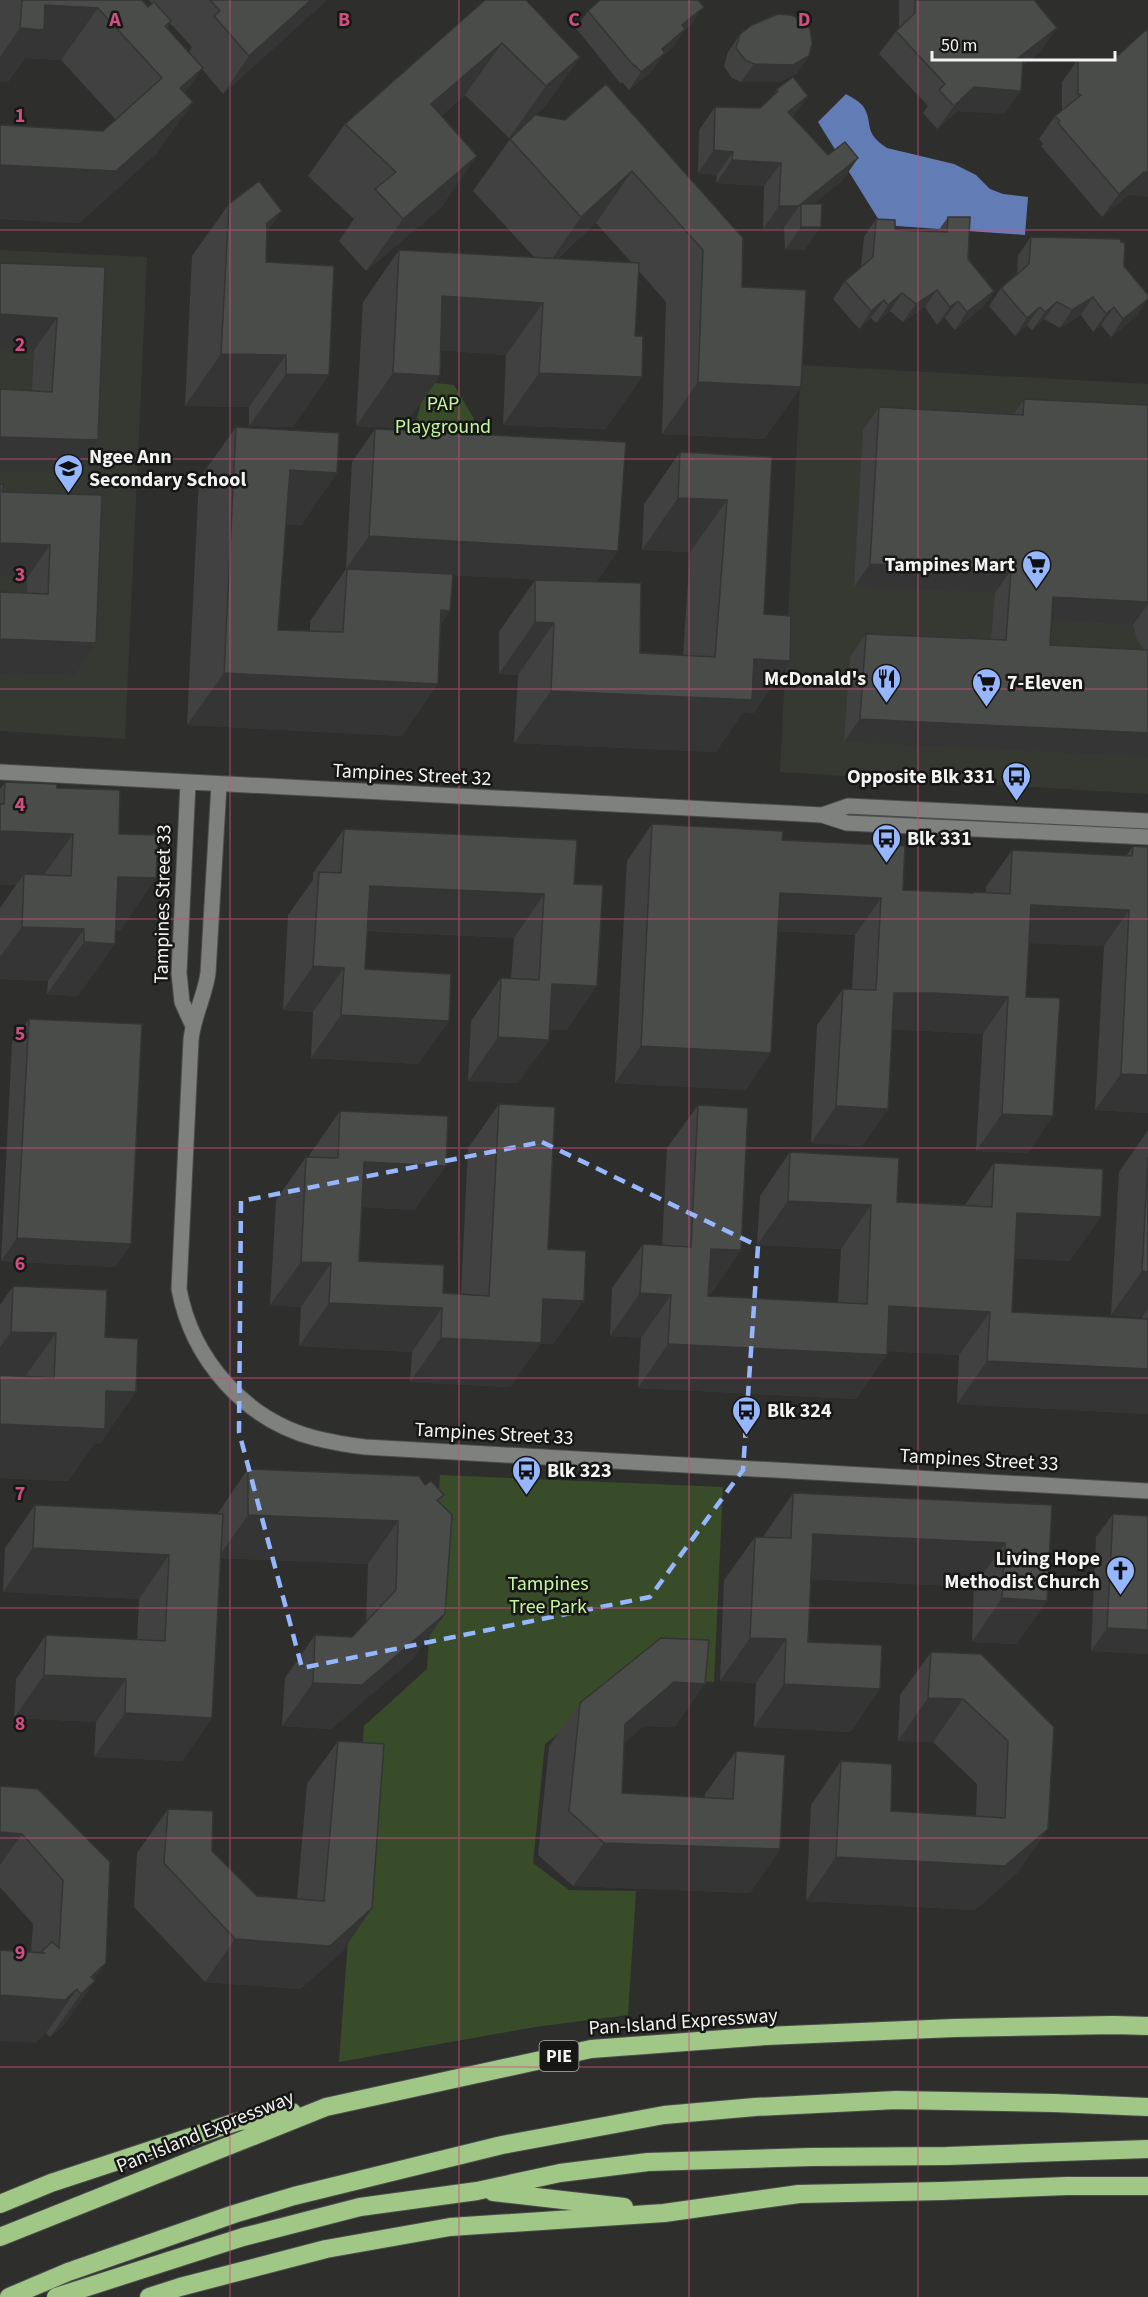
<svg xmlns="http://www.w3.org/2000/svg" width="1148" height="2297" viewBox="0 0 1148 2297" font-family="'Source Sans 3',sans-serif">
<style>
.built{fill:#353932}
.green{fill:#384c2a}
.water{fill:#627cb6}
.lines{fill:none;stroke-linecap:round;stroke-linejoin:round}
.street-casing{stroke:#4b4d4b;stroke-width:17}
.highway-casing{stroke:#4b4d4b;stroke-width:20}
.street{stroke:#7f817e;stroke-width:15}
.highway{stroke:#a1c786;stroke-width:18}
.wall{fill:#404140;fill-rule:evenodd}
.shaded-wall{fill:#343534}
.building{fill:#4a4c4a;stroke:#343534;stroke-width:1.5}
.marked{fill:none;stroke:#96b6fd;stroke-width:4.5;stroke-dasharray:12 8;stroke-linejoin:round}
.grid{fill:none;stroke:#ce4f81;stroke-width:1.5;stroke-opacity:0.55}
.labels{text-anchor:middle;stroke-width:5;stroke-linejoin:round;paint-order:stroke}
.shield{fill:#171716;stroke:#b0b1b0;stroke-width:1.5}
.shield-label{font-size:18px;font-weight:bold;fill:#f2f3f2}
.park-label{font-size:20px;fill:#c4f69f;stroke:#171716}
.poi-label{font-size:20px;font-weight:bold;fill:#f2f3f2;stroke:#171716;text-anchor:start}
.street-label{font-size:20px;fill:#f2f3f2;stroke:#171716}
.grid-label{font-size:20px;text-anchor:middle;font-weight:bold;fill:#ce4f81;stroke:#171716;stroke-width:5;stroke-linejoin:round;paint-order:stroke}
</style>
<rect width="100%" height="100%" fill="#2e2f2d"/>
<path class="built" d="M0 250 147 257 125 739 0 731Z
M801 365 1148 384V794L780 772Z"/>
<path class="green" d="M426 382 454 385 474 419 470 440 427 442 417 418Z
M440 1475 723 1487 714 1682 629 1677 545 1744 533 1863 569 1890 636 1891 628 2015 535 2027 339 2062 364 1726 427 1669Z"/>
<path class="water" d="M846 94C851 97 859 101 863 106 874 122 862 132 887 148L954 164 976 175 990 189 1003 194 1028 197 1025 235 882 225 818 122Z"/>
<g class="lines">
<defs>
<path id="street" d="M0 772 822 815 847 823 1148 837
M188 783 179 973 182 1002 192 1024
M219 785 208 973C205 996 193 1017 191 1040L179 1289C192 1359 245 1420 315 1438 331 1442 348 1445 365 1447L1148 1491
M822 815 848 806 1148 821"/>
<path id="highway" d="M493 2192 624 2207
M0 2204 51 2183 236 2122 292 2112
M0 2237 326 2107 591 2049 766 2036 954 2028 1114 2025 1148 2026
M9 2297 68 2272 234 2214 294 2196 502 2145 664 2115 755 2107 896 2100 1054 2103 1148 2107
M56 2297 243 2237 360 2207 477 2191 560 2173 648 2162 810 2157 947 2156 1148 2149
M149 2297 180 2287 326 2249 450 2227 664 2213 799 2194 942 2191 1067 2186H1148"/>
</defs>
<use href="#street" class="street-casing"/>
<use href="#highway" class="highway-casing"/>
<use href="#street" class="street"/>
<use href="#highway" class="highway"/>
</g>
<path class="wall" d="M0 0H142L148 7 152 3 149 0H327L223 94 202 69 185 93 193 102 156 154 79 223 0 219V125L103 131 116 120 61 60 25 58 8 82 0 81ZM170 23 192 47 189 52 166 28Z
M485 0 580 57 543 109 535 115 565 120 606 84 742 287 801 387 764 439 662 434 666 302 639 271 635 336 642 377 605 429 503 425 506 355 440 350 403 428 356 426 363 302 399 250 534 257 473 191 510 139 531 120 509 138 465 95 441 116V208L366 271 339 241 354 219 308 176 345 124ZM596 223 631 262 557 259Z
M899 0H1034L1041 51 1022 66 1021 91 1004 114 958 111 937 129 923 113 928 106 879 54 896 31 899 28Z
M588 11 691 25 684 31 673 47 663 55 652 71 629 90 622 82 621 84 576 28Z
M740 34 809 56 797 73 780 82H741L732 78 724 66 728 52Z
M1078 59 1128 195 1102 217 1041 146 1043 144 1039 139 1055 116 1062 111V82Z
M777 89 793 117 828 155 858 158 842 181 813 204 805 250H785L784 227 781 229H763L764 186 716 183 717 175 698 173 699 130 715 107 760 108 771 98Z
M229 204 267 233 266 262 334 266 293 427 249 426V407L185 406 192 256Z
M948 217 968 259 994 291 982 308 955 330 945 318 937 325 925 307 903 322 890 311 876 323 871 318 859 329 833 299 845 281 861 267 864 237 876 219 895 230 938 231Z
M1031 237 1124 266 1138 315 1111 337 1101 325 1093 332 1081 315 1060 328 1044 319 1032 330 1027 325 1015 336 989 306 1001 288 1017 274 1018 255Z
M105 267 98 440 76 473 32 391 34 350 0 348Z
M1024 399 1148 405V757L844 742 850 657 866 634 991 640 995 593 854 587 863 430 879 407 1014 414ZM1051 621 1133 625 1137 640 1144 650 1050 645Z
M236 427 337 473 301 525 286 524 278 630 310 631V621L346 569 352 462 375 429 618 551 596 582 640 653 683 655 690 552 642 550 644 504 680 452 772 457 754 713 743 712 716 752 514 743 518 675 499 674V632L535 580H542L453 575 450 611 440 625 402 736 187 725 199 479Z
M0 484 2 492 102 495 74 675 0 673V592L27 594V578L0 576Z
M5 782 57 788 119 834 120 931 115 930 78 996 47 994 48 981 0 979V908L16 885H0V789Z
M652 824 782 840 903 890 972 893 974 892H986V887L1012 850 1126 856 1133 846 1148 1113 1095 1110 1104 946 1029 943 1026 997 1028 1153 976 1151 983 1034 908 1030H892L888 1109 862 1146 811 1143 817 1025 843 989H852L855 935 778 931 746 1090 615 1083 627 861Z
M344 829 577 840 567 1030 549 1029V1040L518 1083 468 1081 471 1021 501 978H511L514 938 367 931 365 969 449 1021 418 1064 311 1058 313 1012 283 1010 288 915 313 880V873Z
M29 1019 131 1244 115 1267 1 1261 12 1042Z
M499 1104 548 1249 553 1344H540L510 1387 410 1382 412 1352 299 1346 301 1307 270 1305 276 1200 306 1157H309L310 1154 340 1111 415 1210 362 1207 359 1261 443 1293 461 1294 468 1148Z
M698 1105 741 1250 711 1294H709L708 1296 838 1303 841 1249 757 1245 760 1196 790 1152 897 1202 965 1205 994 1163 1070 1261 1015 1258 1012 1312 1142 1319V1317L1111 1315 1119 1172 1148 1130V1414L957 1404 959 1355 887 1351 856 1399 638 1388 641 1338 610 1336 612 1288 643 1244 662 1246 667 1148Z
M13 1286 107 1290 100 1444H94L68 1481 0 1478V1305Z
M248 1469 425 1485 444 1495 439 1502 414 1658 331 1729 282 1726 285 1678 315 1635 352 1637 366 1622 368 1564 221 1558 212 1718 182 1761 94 1757 96 1722 14 1718 16 1679 46 1635 137 1640 139 1599 3 1592 5 1548 35 1505 218 1514V1513Z
M793 1493 1052 1505 1017 1644 972 1642 974 1587 811 1579 808 1642 880 1689 850 1732 754 1727 756 1683 720 1681 724 1580 755 1537H763Z
M1113 1514 1148 1654 1091 1651 1096 1537Z
M931 1652 1054 1727 1018 1872 975 1910 806 1901 811 1805 841 1761 891 1811 976 1816 977 1784 933 1742 898 1741 900 1695Z
M580 1703 675 1727 644 1726 624 1742 622 1793 705 1797V1794L736 1751 780 1849 750 1893 573 1886 538 1855 549 1746Z
M338 1741 372 1908 342 1952 300 1989 205 1982 134 1907 137 1853 168 1809 257 1896 297 1899 307 1784Z
M0 1786 38 1789 94 1980 65 2024 50 2037 46 2033 35 2043 31 1952 33 1924 0 1887Z"/>
<path class="shaded-wall" d="M311 0H327L223 94 249 56Z
M45 5 98 8 61 60 25 58 8 82 0 81V57L20 28Z
M704 7 691 25 684 31 673 47 663 55 652 71 629 90 641 72 682 25Z
M1057 28 1041 51 1001 83 1017 59Z
M502 43 465 95 394 156 431 104Z
M809 56 797 73 780 82H741L754 64Z
M580 57 543 109 509 138 546 86Z
M203 68 166 120 180 88Z
M974 87 1021 91 1004 114 958 111 937 129 954 106Z
M808 96 792 119 788 112Z
M193 102 156 154 79 223 0 219V165Z
M714 150 733 152 717 175 698 173Z
M477 156 441 208 366 271 403 219Z
M858 158 842 181 801 214V204Z
M732 160 781 163 764 186 716 183Z
M632 171 596 223 545 269 581 217Z
M1144 172H1148V197L1128 195 1102 217 1119 194Z
M801 204 784 227 781 229H763L779 206Z
M282 211 245 263 267 223Z
M801 227H821L805 250H785Z
M937 290 925 307 903 322 916 304Z
M994 291 982 308 955 330 967 312Z
M902 293 890 311 876 323 888 305Z
M442 296 543 303 506 355 406 348Z
M1093 297 1081 315 1060 328 1072 310Z
M1148 299 1138 315 1111 337 1123 319Z
M884 300 871 318 859 329 871 311Z
M958 301 945 318 937 325 950 307Z
M1057 302 1044 319 1032 330 1045 312Z
M1040 307 1027 325 1015 336 1027 318Z
M1114 307 1101 325 1093 332 1106 314Z
M0 314 57 318 34 350 0 348Z
M221 354 286 355 249 407 185 406Z
M393 373 440 376 403 428 356 426Z
M539 373 642 377 605 429 503 425Z
M286 374 329 375 293 427 249 426Z
M698 382 801 387 764 439 662 434Z
M0 437 98 440 76 473 0 471Z
M290 470 337 473 301 525 253 522Z
M678 498 727 500 690 552 642 550Z
M369 536 618 551 595 583 346 569Z
M0 543 50 545 27 578 0 576Z
M870 564 1011 570 995 593 854 587Z
M1053 597 1148 602V604L1133 625 1036 620Z
M441 610 450 611 413 663Z
M535 622 554 623 518 675 499 674Z
M0 639 96 643 74 675 0 673Z
M754 659 790 661 754 713 743 712 716 752 514 743 551 691Z
M224 673 438 684 402 736 187 725Z
M860 719 1148 733V757L844 742Z
M0 831 73 834 36 886 24 874 16 885H0Z
M118 877 156 878 120 931 81 929Z
M370 886 544 894 514 938 339 929Z
M780 893 881 898 855 935 754 930Z
M1031 905 1129 910 1104 946 1005 942Z
M22 927 84 929 48 981 0 979V957Z
M84 942 115 944 78 996 47 994Z
M313 966 344 968 313 1012 283 1010Z
M552 984 597 986 567 1030 521 1028Z
M894 993H934L1008 997 983 1034 908 1030H868Z
M341 1015 449 1021 418 1064 311 1058Z
M498 1037 549 1040 518 1083 468 1081Z
M641 1046 771 1053 746 1090 615 1083Z
M1121 1074 1148 1075V1113L1095 1110Z
M836 1106 888 1109 862 1146 811 1143Z
M1002 1114 1053 1116 1028 1153 976 1151Z
M364 1162 446 1166 415 1210 334 1205Z
M788 1201 871 1205 841 1249 757 1245Z
M1017 1213 1101 1217 1070 1261 987 1257Z
M17 1238 131 1244 115 1267 1 1261Z
M711 1249 741 1250 711 1294 681 1292Z
M301 1262 331 1263 301 1307 270 1305Z
M1142 1271 1148 1272V1308L1142 1317 1111 1315Z
M640 1293 671 1295 641 1338 610 1336Z
M543 1299 584 1301 553 1344H540L510 1387 410 1382 441 1338Z
M329 1303 442 1308 412 1352 299 1346Z
M889 1306 990 1312 959 1355 858 1349Z
M11 1332 56 1333 19 1385H0V1347Z
M668 1344 887 1355 856 1399 638 1388Z
M987 1361 1148 1369V1414L957 1404Z
M106 1391 136 1392 100 1444H94L68 1481 0 1478V1424Z
M248 1515 398 1521 368 1564 218 1558Z
M813 1534 1005 1543 974 1587 783 1578Z
M33 1548 169 1555 139 1599 3 1592Z
M1002 1598 1047 1601 1017 1644 972 1642Z
M445 1614 414 1658 331 1729 282 1726 313 1683Z
M1107 1628 1148 1630V1654L1091 1651Z
M750 1638 786 1639 756 1683 720 1681Z
M44 1675 126 1679 96 1722 14 1718Z
M674 1682 705 1684 675 1727 644 1726 595 1767 625 1724Z
M784 1684 880 1689 850 1732 754 1727Z
M928 1698 963 1699 933 1742 898 1741Z
M125 1713 212 1718 182 1761 94 1757Z
M1048 1829 1018 1872 975 1910 806 1901 836 1857Z
M0 1832 22 1834 0 1865Z
M604 1843 780 1849 750 1893 573 1886Z
M372 1908 342 1952 300 1989 205 1982 235 1939Z
M106 1963 91 1984 95 1981 65 2024 50 2037 81 1994 91 1977Z
M77 1989 46 2033 35 2043 0 2041V1995Z"/>
<path class="building" d="M22 0H142L148 7 154 2 171 21 165 26 203 68 180 88 193 102 116 171 0 165V125L103 131 162 78 98 8 45 5 44 30 20 28Z
M210 0H311L249 56 214 16 220 11Z
M485 0H526L580 57 546 86 502 43 431 104 477 156 403 219 375 189 396 172 345 124Z
M600 0H698L704 7 682 25 685 29 662 49 665 53 641 72 635 65 634 66 588 11Z
M915 0H1034L1057 28 1017 59H1023L1021 91 974 87 954 106 939 90 945 84 896 31 915 13Z
M778 14 791 15 802 20 810 29 812 44 809 56 793 65 754 64 745 60 736 48 740 34 752 25Z
M1146 30 1148 32V172H1144L1119 194 1058 123 1060 121 1055 116 1081 95 1078 94V59H1114Z
M793 77 808 96 788 112 828 155 845 142 858 158 801 204H822L821 227H801V204L798 206H779L781 163 732 160 733 152 714 150 715 107 760 108 778 91 777 89Z
M606 84 743 238 742 287 806 290 801 387 698 382 703 250 632 171 581 217 510 139 535 115 565 120Z
M259 181 282 211 267 223 266 262 334 266 329 375 286 374V355L221 354 229 204Z
M948 217H970L968 259 994 291 967 312 958 301 950 307 937 290 916 304 902 293 888 305 884 300 871 311 845 281 873 257 876 219 895 220V230L947 232Z
M1031 237 1120 239 1121 242 1125 243 1124 266 1148 295V299L1123 319 1114 307 1106 314 1093 297 1072 310 1057 302 1045 312 1040 307 1027 318 1001 288 1029 264Z
M399 250 639 263 635 336H643L642 377 539 373 543 303 442 296 440 376 393 373Z
M0 263 105 267 98 440 0 437V389L52 392 57 318 0 314Z
M1024 399 1148 405V602L1053 597 1050 645 1148 650V733L860 719 866 634 1006 640 1011 570 870 564 879 407 1023 415Z
M236 427 339 433 337 473 290 470 278 630 343 632 347 569 453 574 450 611 441 610 438 684 224 673Z
M375 429 626 442 618 551 369 536Z
M680 452 772 457 764 614 791 616 790 661 754 659 752 700 551 691 554 623 535 622V580L641 583 640 653 715 657 727 500 678 498Z
M0 484H3L2 492 102 495 96 643 0 639V592L48 594 50 545 0 543Z
M5 782 57 784V788L120 790 119 834 158 835 156 878 118 877 115 944 84 942V929L22 927 24 874 71 876 73 834 0 831V804H4Z
M652 824 783 831 782 840 905 846 903 890 973 893 974 892 1010 894 1012 850 1132 856 1133 846 1148 847V1075L1121 1074 1129 910 1031 905 1026 997 1060 998 1053 1116 1002 1114 1008 997 934 993H894L888 1109 836 1106 843 989 876 990 881 898 780 893 771 1053 641 1046Z
M344 829 577 840 574 884 603 885 597 986 552 984 549 1040 498 1037 501 978 539 980 544 894 370 886 365 969 451 974 449 1021 341 1015 344 968 313 966 319 872 341 873Z
M29 1019 142 1024 131 1244 17 1238Z
M499 1104 555 1107 548 1249 586 1251 584 1301 543 1299 541 1343 441 1338 442 1308 329 1303 331 1263 301 1262 306 1157 338 1158 340 1111 448 1116 446 1166 364 1162 359 1261 444 1265 443 1293 489 1296Z
M698 1105 748 1108 741 1250 711 1249 708 1296 867 1304 871 1205 788 1201 790 1152 899 1158 897 1202 992 1207 994 1163 1103 1169 1101 1217 1017 1213 1012 1312 1148 1319V1369L987 1361 990 1312 889 1306 887 1355 668 1344 671 1295 640 1293 643 1244 691 1247Z
M1148 1157V1272L1142 1271Z
M13 1286 107 1290 105 1337 138 1339 136 1392 106 1391 105 1429 0 1424V1375L54 1378 56 1333 11 1332Z
M248 1469 419 1476 425 1485 431 1481 444 1495 437 1500 452 1515 445 1614 362 1685 313 1683 315 1635 352 1637 396 1590 398 1521 248 1515Z
M793 1493 1052 1505 1047 1601 1002 1598 1005 1543 813 1534 808 1642 882 1645 880 1689 784 1684 786 1639 750 1638 755 1537 791 1538Z
M35 1505 223 1514 212 1718 125 1713 126 1679 44 1675 46 1635 165 1641 169 1555 33 1548Z
M1113 1514 1148 1516V1630L1107 1628Z
M661 1638 709 1640 705 1684 674 1682 625 1724 622 1793 733 1799 736 1751 785 1755 780 1849 604 1843 569 1811 580 1703Z
M931 1652 981 1654 1054 1727 1048 1829 1005 1866 836 1857 841 1761 892 1764 891 1811 1005 1818 1008 1741 963 1699 928 1698Z
M338 1741 384 1744 372 1908 330 1946 235 1939 164 1863 168 1809 213 1811 212 1851 257 1896 324 1901Z
M0 1786 38 1789 110 1862 106 1963 91 1977 95 1981 81 1994 77 1989 65 2000 0 1995V1950L44 1953 42 1951 52 1942 59 1948 63 1880 22 1834 0 1832Z"/>
<path class="marked" d="M542 1142 758 1246 743 1470 650 1597 302 1668 239 1432 241 1201Z"/>
<path class="grid" d="M230 0V2297M459 0V2297M689 0V2297M918 0V2297M0 230H1148M0 459H1148M0 689H1148M0 919H1148M0 1148H1148M0 1378H1148M0 1608H1148M0 1838H1148M0 2067H1148"/>
<defs>
<symbol id="school-pin" viewBox="-11 -11 22 30"><path d="M0 17L-7.5 6A9.5 9.5 0 1 1 7.5 6Z" fill="#96b6fd" stroke="#171716"/><path d="M0-5L7-2L0 1L-7-2ZM-4 1L0 2.5L4 1V4Q0 6-4 4Z" fill="#111"/></symbol>
<symbol id="supermarket-pin" viewBox="-11 -11 22 30"><path d="M0 17L-7.5 6A9.5 9.5 0 1 1 7.5 6Z" fill="#96b6fd" stroke="#171716"/><path d="M-6-5.5h2.5l.6 2H6L4.5 2H-2.5L-4.4-4H-6ZM-1.5 3.2a1.3 1.3 0 1 0 .1 0ZM3 3.2a1.3 1.3 0 1 0 .1 0Z" fill="#111"/></symbol>
<symbol id="restaurant-pin" viewBox="-11 -11 22 30"><path d="M0 17L-7.5 6A9.5 9.5 0 1 1 7.5 6Z" fill="#96b6fd" stroke="#171716"/><path d="M-5-6h1v4h1v-4h1v4h1v-4h1v5L-1.5 .5V6h-2V.5L-5-1ZM5-6V6H3V1.5H1.5Q1.5-4 5-6Z" fill="#111"/></symbol>
<symbol id="bus-pin" viewBox="-11 -11 22 30"><path d="M0 17L-7.5 6A9.5 9.5 0 1 1 7.5 6Z" fill="#96b6fd" stroke="#171716"/><path d="M-5-6H5V4H4V6H2V4H-2V6H-4V4H-5ZM-3.5-4V0h7V-4ZM-3.5 1.2v1.5H-2V1.2ZM2 1.2v1.5H3.5V1.2Z" fill="#111"/></symbol>
<symbol id="church-pin" viewBox="-11 -11 22 30"><path d="M0 17L-7.5 6A9.5 9.5 0 1 1 7.5 6Z" fill="#96b6fd" stroke="#171716"/><path d="M-1.2-6h2.4v3.5h3.3v2.4h-3.3V6h-2.4V-.1h-3.3v-2.4h3.3Z" fill="#111"/></symbol>
</defs>
<g fill-rule="evenodd">
<use href="#school-pin" x="52" y="452" width="33" height="45"/>
<use href="#supermarket-pin" x="1020" y="548" width="33" height="45"/>
<use href="#restaurant-pin" x="870" y="662" width="33" height="45"/>
<use href="#supermarket-pin" x="970" y="666" width="33" height="45"/>
<use href="#bus-pin" x="1000" y="760" width="33" height="45"/>
<use href="#bus-pin" x="870" y="822" width="33" height="45"/>
<use href="#bus-pin" x="730" y="1394" width="33" height="45"/>
<use href="#bus-pin" x="510" y="1454" width="33" height="45"/>
<use href="#church-pin" x="1104" y="1554" width="33" height="45"/>
</g>
<g class="labels">
<rect class="shield" x="539.5" y="2041" width="39" height="30" rx="4.5"/>
<g class="shield-label">
<text x="559" y="2062">PIE</text>
</g>
<g class="park-label">
<text x="443" y="410">PAP<tspan x="443" dy="23">Playground</tspan></text>
<text x="548" y="1590">Tampines<tspan x="548" dy="23">Tree Park</tspan></text>
</g>
<g class="poi-label">
<text x="89" y="463">Ngee Ann<tspan x="89" dy="23">Secondary School</tspan></text>
<text x="1015" y="571" text-anchor="end">Tampines Mart</text>
<text x="866" y="685" text-anchor="end">McDonald's</text>
<text x="1007" y="689">7-Eleven</text>
<text x="995" y="783" text-anchor="end">Opposite Blk 331</text>
<text x="907" y="845">Blk 331</text>
<text x="767" y="1417">Blk 324</text>
<text x="547" y="1477">Blk 323</text>
<text x="1100" y="1565" text-anchor="end">Living Hope<tspan x="1100" dy="23">Methodist Church</tspan></text>
</g>
<g class="street-label">
<text transform="translate(412 774) rotate(3)" y="7">Tampines Street 32</text>
<text transform="translate(162 904) rotate(-89)" y="7">Tampines Street 33</text>
<text transform="translate(494 1433) rotate(3)" y="7">Tampines Street 33</text>
<text transform="translate(979 1459) rotate(3)" y="7">Tampines Street 33</text>
<text transform="translate(683 2021) rotate(-4)" y="7">Pan-Island Expressway</text>
<text transform="translate(205 2131) rotate(-22)" y="7">Pan-Island Expressway</text>
</g>
</g>
<g class="grid-label">
<text x="115" y="26">A</text>
<text x="344" y="26">B</text>
<text x="574" y="26">C</text>
<text x="804" y="26">D</text>
<text x="20" y="122">1</text>
<text x="20" y="351">2</text>
<text x="20" y="581">3</text>
<text x="20" y="811">4</text>
<text x="20" y="1040">5</text>
<text x="20" y="1270">6</text>
<text x="20" y="1500">7</text>
<text x="20" y="1730">8</text>
<text x="20" y="1959">9</text>
</g>
<path d="M932 51v9h183v-9" fill="none" stroke="#f2f3f2" stroke-width="3"/>
<text x="941" y="51" font-size="18" fill="#f2f3f2" stroke="#171716" stroke-width="4.5" paint-order="stroke">50 m</text>
</svg>
